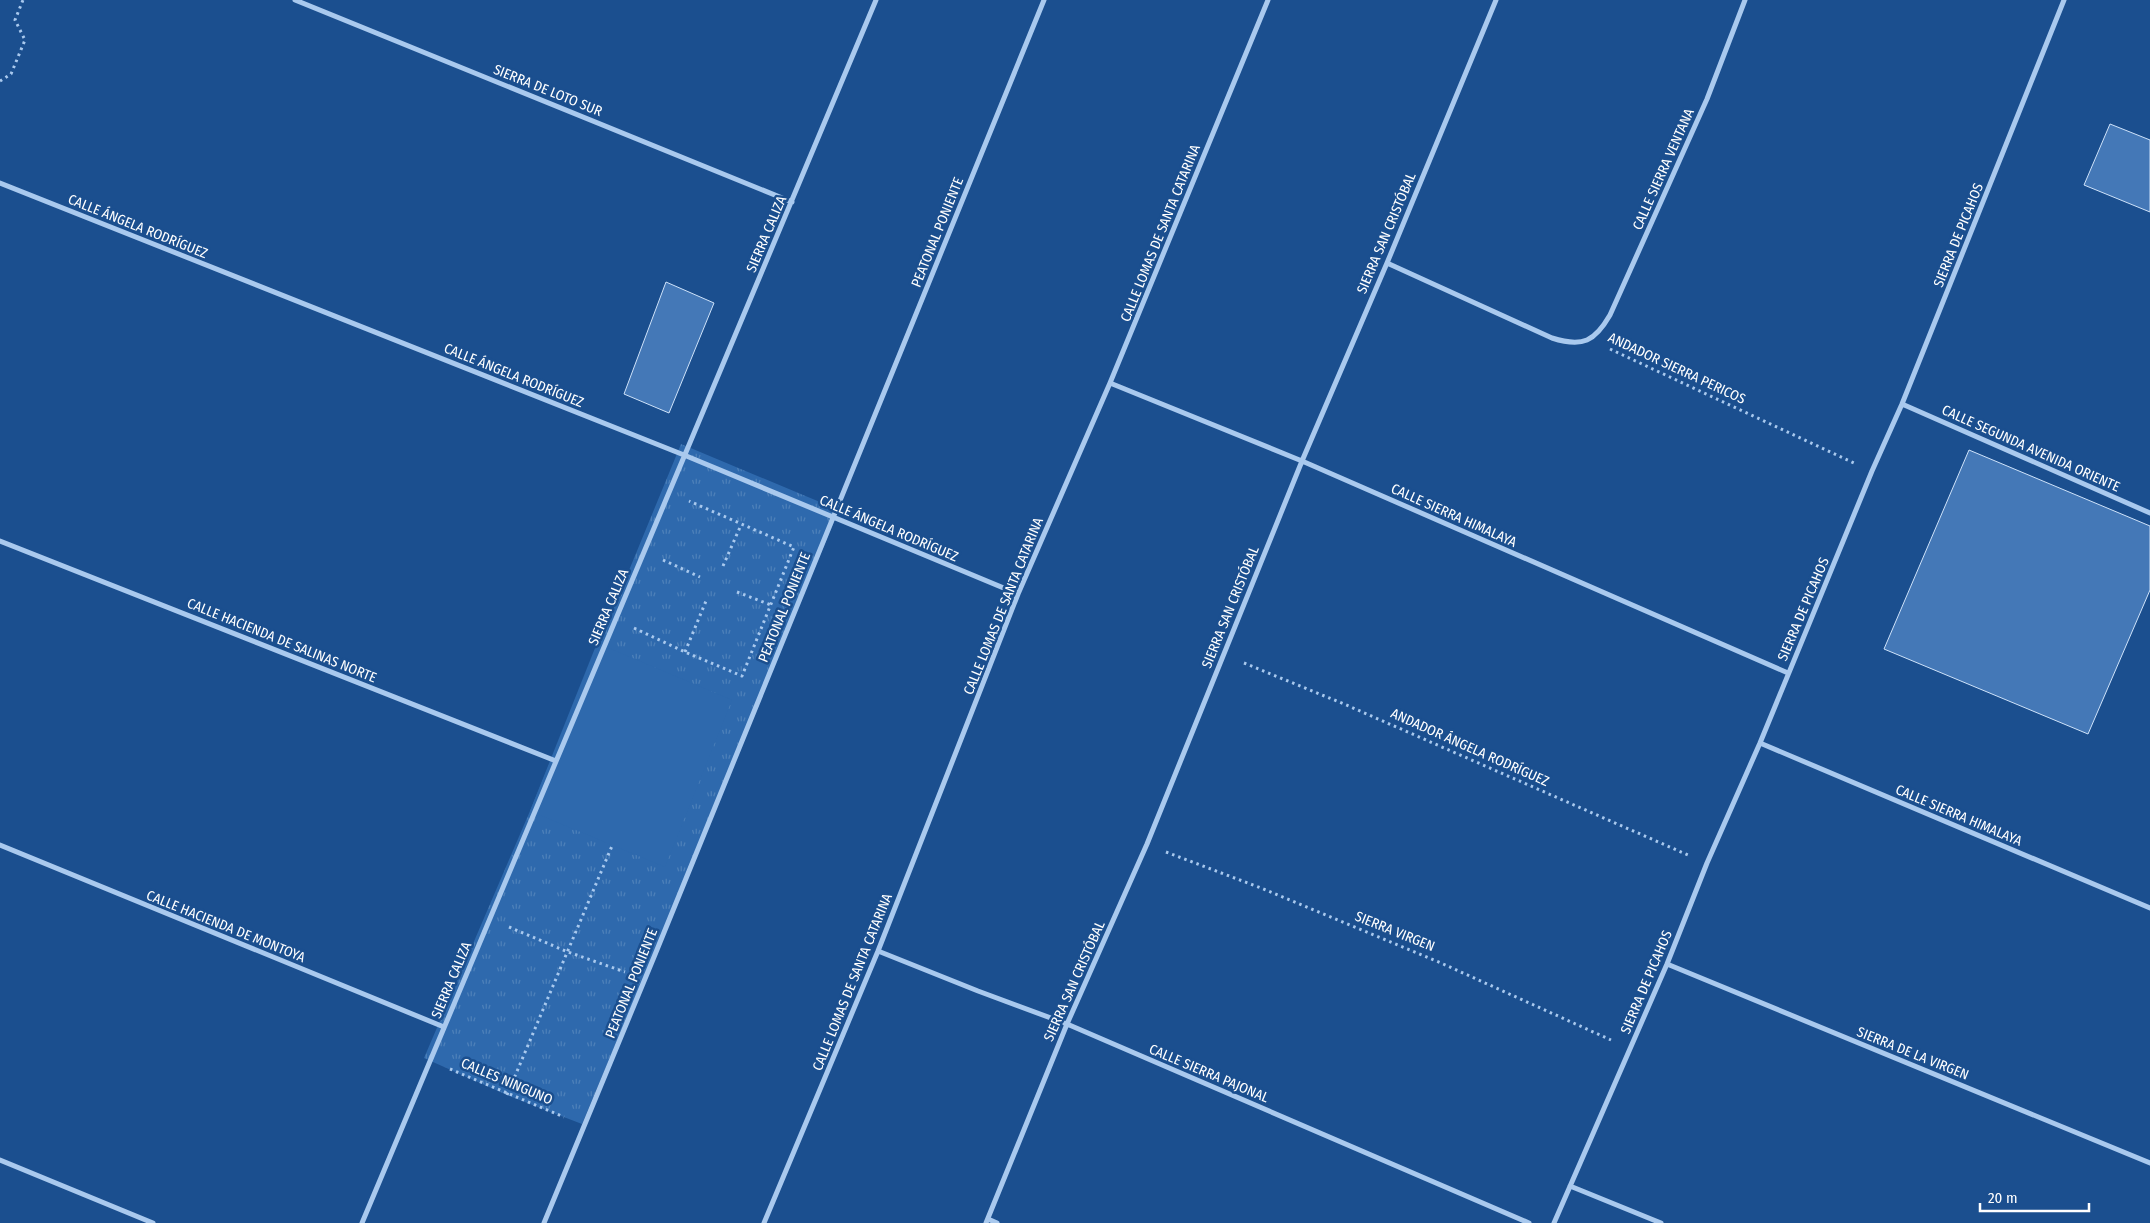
<svg xmlns="http://www.w3.org/2000/svg" width="2150" height="1223" viewBox="0 0 2150 1223" font-family="'Fira Sans Condensed',sans-serif">
<style>
.grass{fill:url(#grass-tufts)}
.pitch{fill:#2e69ad}
.building{fill:#4478b7;stroke:#cfe3fa}
.lines{fill:none;stroke-linecap:round;stroke-linejoin:round}
.path{stroke:#a9c9ee;stroke-width:3;stroke-dasharray:2.5 4;stroke-linecap:butt}
.minor{stroke:#a9c9ee;stroke-width:5}
.labels{text-anchor:middle;stroke-width:5;stroke-linejoin:round;paint-order:stroke}
.street-label{font-size:14px;fill:#fff;stroke:#1b4f8f}
</style>
<defs>
<pattern id="grass-tufts" width="24" height="20" patternUnits="userSpaceOnUse" patternTransform="scale(1.25)"><rect width="24" height="20" fill="#2e69ad"/><path d="M3 7l-1-3M5 7V3M7 7l1-3M15 17l-1-3M17 17v-4M19 17l1-3" fill="none" stroke="#4d80b9"/></pattern>
</defs>
<rect width="100%" height="100%" fill="#1b4f8f"/>
<path class="grass" d="M681 444 839 510 582 1124 507 1095 424 1058 530 811Z"/>
<path class="pitch" d="M597 643 732 700 665 867 530 811Z"/>
<path class="building" d="M2110 124 2150 140V212L2084 185Z
M666 282 714 303 669 413 624 394Z
M1969 450 2150 526V590L2088 734 1884 649Z"/>
<g class="lines">
<path class="path" d="M0 81 11 74 25 40 15 20 23 0
M1610 349 1854 463
M663 560 700 577
M723 566 741 525
M737 592 771 605
M634 628 685 652 742 676 794 547 689 501
M685 652 706 601
M1244 663 1344 704 1688 855
M1166 852 1261 888 1441 963 1611 1040
M509 927 568 952 625 972
M450 1069 564 1117
M507 1095 612 846"/>
<path class="minor" d="M295 0 792 202
M0 183 684 455 1018 594
M1387 263 1552 338C1583 348 1595 341 1610 315L1707 99 1745 0
M1110 383 1302 461 1788 673
M1902 404 2150 513
M0 541 556 761
M1760 743 2150 908
M0 845 444 1027
M878 951 978 991 1067 1024 1529 1223
M1667 964 2150 1163
M0 1160 153 1223
M1570 1186 1661 1223
M988 1219 997 1223
M362 1223 876 0
M544 1223 654 957 1044 0
M764 1223 878 951 1018 594 1110 383 1268 0
M986 1223 1067 1024 1147 844 1302 461 1387 263 1496 0
M1554 1223 1667 964 1707 863 1760 743 1872 471 1902 404 2064 0"/>
</g>
<g class="labels">
<g class="street-label">
<text transform="translate(548 90) rotate(22)" y="5">SIERRA DE LOTO SUR</text>
<text transform="translate(1663 169) rotate(-66)" y="5">CALLE SIERRA VENTANA</text>
<text transform="translate(138 226) rotate(22)" y="5">CALLE ÁNGELA RODRÍGUEZ</text>
<text transform="translate(937 232) rotate(-68)" y="5">PEATONAL PONIENTE</text>
<text transform="translate(1160 233) rotate(-68)" y="5">CALLE LOMAS DE SANTA CATARINA</text>
<text transform="translate(1386 233) rotate(-67)" y="5">SIERRA SAN CRISTÓBAL</text>
<text transform="translate(766 234) rotate(-67)" y="5">SIERRA CALIZA</text>
<text transform="translate(1958 235) rotate(-68)" y="5">SIERRA DE PICAHOS</text>
<text transform="translate(1677 368) rotate(25)" y="5">ANDADOR SIERRA PERICOS</text>
<text transform="translate(514 375) rotate(22)" y="5">CALLE ÁNGELA RODRÍGUEZ</text>
<text transform="translate(2031 448) rotate(24)" y="5">CALLE SEGUNDA AVENIDA ORIENTE</text>
<text transform="translate(1454 515) rotate(24)" y="5">CALLE SIERRA HIMALAYA</text>
<text transform="translate(889 528) rotate(23)" y="5">CALLE ÁNGELA RODRÍGUEZ</text>
<text transform="translate(1003 606) rotate(-68)" y="5">CALLE LOMAS DE SANTA CATARINA</text>
<text transform="translate(608 607) rotate(-67)" y="5">SIERRA CALIZA</text>
<text transform="translate(784 607) rotate(-68)" y="5">PEATONAL PONIENTE</text>
<text transform="translate(1230 607) rotate(-68)" y="5">SIERRA SAN CRISTÓBAL</text>
<text transform="translate(1803 609) rotate(-67)" y="5">SIERRA DE PICAHOS</text>
<text transform="translate(282 640) rotate(22)" y="5">CALLE HACIENDA DE SALINAS NORTE</text>
<text transform="translate(1470 747) rotate(24)" y="5">ANDADOR ÁNGELA RODRÍGUEZ</text>
<text transform="translate(1959 815) rotate(23)" y="5">CALLE SIERRA HIMALAYA</text>
<text transform="translate(226 926) rotate(22)" y="5">CALLE HACIENDA DE MONTOYA</text>
<text transform="translate(1395 931) rotate(22)" y="5">SIERRA VIRGEN</text>
<text transform="translate(451 980) rotate(-67)" y="5">SIERRA CALIZA</text>
<text transform="translate(1074 981) rotate(-66)" y="5">SIERRA SAN CRISTÓBAL</text>
<text transform="translate(852 982) rotate(-68)" y="5">CALLE LOMAS DE SANTA CATARINA</text>
<text transform="translate(1646 982) rotate(-67)" y="5">SIERRA DE PICAHOS</text>
<text transform="translate(631 983) rotate(-68)" y="5">PEATONAL PONIENTE</text>
<text transform="translate(1913 1053) rotate(22)" y="5">SIERRA DE LA VIRGEN</text>
<text transform="translate(1209 1073) rotate(23)" y="5">CALLE SIERRA PAJONAL</text>
<text transform="translate(507 1081) rotate(23)" y="5">CALLES NINGUNO</text>
</g>
</g>
<path d="M1980 1203v8h109v-8" fill="none" stroke="#ffffff" stroke-width="2.5"/>
<text x="1988" y="1203" font-size="15" fill="#ffffff" stroke="#1b4f8f" stroke-width="4" paint-order="stroke">20 m</text>
</svg>
